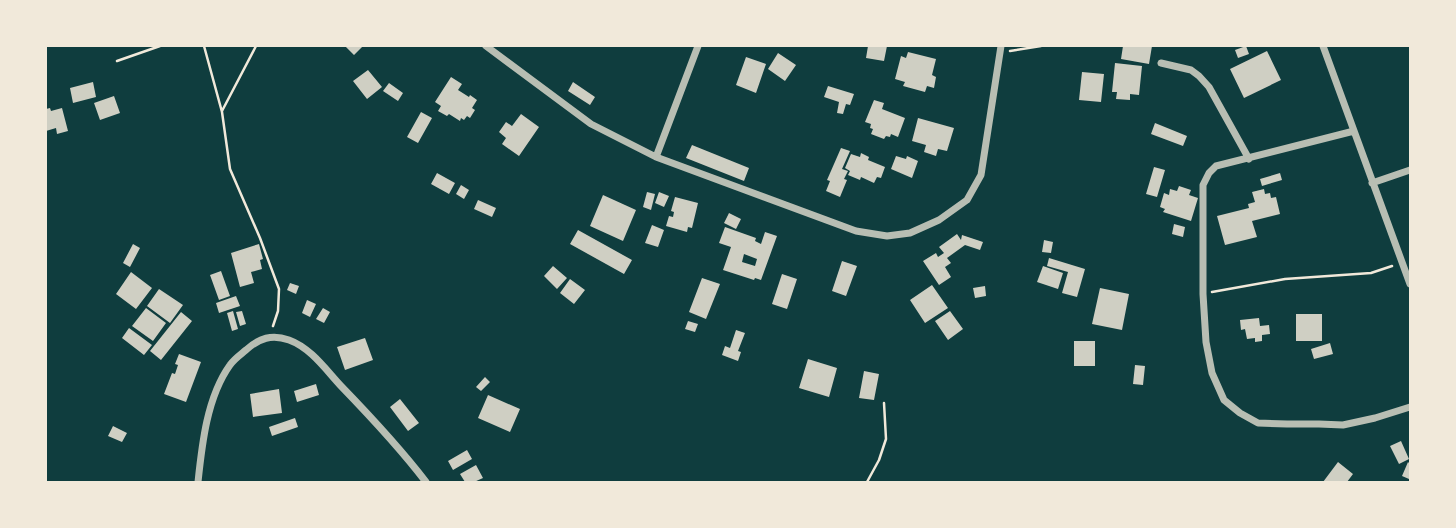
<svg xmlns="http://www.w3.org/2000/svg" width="1456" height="528" viewBox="0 0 1456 528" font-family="Karla,sans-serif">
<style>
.building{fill:#cfcfc3;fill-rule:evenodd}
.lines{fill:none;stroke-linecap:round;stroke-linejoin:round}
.path{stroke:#f1e9da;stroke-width:2.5}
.minor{stroke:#b8beb3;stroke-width:7}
</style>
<rect width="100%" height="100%" fill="#0f3d3e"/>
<path class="building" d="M345 46H363L354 55Z
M868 46H887L884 61 866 58Z
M1123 46H1152L1149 64 1121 59Z
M1246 46 1249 54 1238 58 1235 50Z
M1267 51 1281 80 1244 98 1230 69Z
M908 52 936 59 932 75 936 77 934 88 927 86 925 92 903 86 905 82 895 79 901 56 906 58Z
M778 53 796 65 785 81 768 69Z
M746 57 766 64 756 93 736 85Z
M1115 63 1142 66 1139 95 1130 94V100L1116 99 1117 92H1112Z
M368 70 382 87 367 99 353 81Z
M1082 72 1104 74 1101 102 1079 100Z
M451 77 462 84 458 90 469 97 470 95 477 100 472 108 475 110 470 118 467 116 464 120 461 118 460 121 449 114 447 116 438 111 441 106 435 102Z
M93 82 96 97 73 103 70 88Z
M573 82 595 97 590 105 568 91Z
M389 83 403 93 398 101 383 91Z
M828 86 854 94 850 105 846 104 843 114 837 113 839 102 824 97Z
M114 96 120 113 100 120 94 103Z
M874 100 884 103 882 109 905 118 898 137 891 134 890 137 886 136 884 139 871 134 873 129 870 128 871 124 865 122Z
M50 108 51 111 62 108 68 131 57 134 56 128 46 131V109Z
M421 112 432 118 418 143 407 137Z
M521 114 539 127 519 156 502 144 506 138 499 132 506 122 512 126Z
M918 118 954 128 947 151 938 149 936 156 924 152 926 145 912 141Z
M1155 123 1187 136 1183 146 1151 134Z
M692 145 749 168 744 181 686 158Z
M841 148 850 151 842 169 848 171 844 179 847 180 840 197 826 191 830 181 827 180Z
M861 153 869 157 868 160 885 167 881 178 877 177 874 183 861 177 860 180 848 175 850 171 845 168 851 154 860 157Z
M896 156 906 159 907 156 918 161 912 178 891 169Z
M1154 167 1165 170 1157 197 1146 194Z
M437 173 455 183 449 194 431 184Z
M1280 173 1282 180 1262 186 1260 179Z
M461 185 469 190 464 199 456 194Z
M1179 186 1191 190 1189 195 1198 198 1191 221 1163 212 1165 209 1160 207 1164 193 1169 195 1170 189 1177 191Z
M1264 189 1265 194 1270 193 1271 198 1276 197 1280 214 1252 221 1257 237 1225 245 1217 216 1249 208 1248 204 1255 202 1252 192Z
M647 192 655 194 651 210 643 207Z
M659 192 669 196 664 207 655 203Z
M603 195 636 210 623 241 590 226Z
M675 197 698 203 692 228 688 227 687 232 666 226 669 216 673 217 674 212 671 211Z
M478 200 496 208 492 217 474 209Z
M729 213 741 219 736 229 724 223Z
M1174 224 1185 227 1183 237 1172 234Z
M652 225 664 230 658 247 645 243Z
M725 227 756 238 755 241 761 244 765 232 777 236 761 280 755 278 754 280 723 270 731 247 719 243ZM744 254 757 259 755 266 742 262Z
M578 230 632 260 624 274 570 244Z
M957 234 961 240 962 235 983 242 980 250 965 245 947 258 951 263 945 267 951 277 939 285 923 261 936 253 938 257 944 253 939 247Z
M1044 240 1053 242 1051 253 1042 252Z
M133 244 140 248 130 267 123 263Z
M259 244 263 259 260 260 262 269 251 272 254 283 240 287 231 253Z
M1049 258 1085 269 1077 297 1062 293 1068 272 1047 266Z
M842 261 857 266 846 296 832 291Z
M553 266 567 278 557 289 544 276Z
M1043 266 1063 273 1058 289 1037 282Z
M221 271 230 296 219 300 210 275Z
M131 272 152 288 136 309 116 294Z
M782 274 797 279 787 309 772 304Z
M702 278 720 284 706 319 689 312Z
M570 279 585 290 574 304 560 293Z
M290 283 299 286 296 294 287 290Z
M932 285 948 308 925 323 910 300Z
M985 286 986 296 975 298 973 288Z
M1100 288 1129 294 1122 330 1092 324Z
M159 289 183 305 170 323 147 306Z
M236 296 240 306 219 313 216 303Z
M307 300 316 304 310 317 302 313Z
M146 308 166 323 153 341 132 326Z
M323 308 330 312 324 323 316 319Z
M233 311 238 329 232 331 227 313Z
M242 311 246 324 240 326 236 312Z
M950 311 963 329 948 340 935 321Z
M181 312 192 321 161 360 150 351Z
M1296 314H1322V341H1296Z
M1259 318 1260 326 1269 325 1270 334 1262 335V341L1255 342V338L1247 339 1245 329 1241 330 1240 320Z
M688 321 698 324 695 332 685 329Z
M129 328 152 345 144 355 122 338Z
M736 330 745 333 738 351 741 352 738 361 722 355 725 346 730 348Z
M365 338 373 360 345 370 337 347Z
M1074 341H1095V366H1074Z
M1330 343 1333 354 1314 359 1311 349Z
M179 354 201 362 186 402 164 394 172 373 175 374 178 365 175 364Z
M808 359 837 368 829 397 799 388Z
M1135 365 1145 366 1143 385 1133 384Z
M864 371 879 374 874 400 859 398Z
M485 377 490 382 481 391 476 387Z
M316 384 319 395 297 402 294 391Z
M279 389 282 413 253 417 250 394Z
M488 395 520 409 510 432 478 418Z
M400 399 419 423 408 431 390 407Z
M295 418 298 427 272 436 269 427Z
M113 426 127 433 122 442 108 436Z
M1401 441 1409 459 1399 464 1390 446Z
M467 450 472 459 453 470 448 461Z
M1338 462 1353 474 1347 482H1323Z
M1408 462 1410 464 1409 479 1402 476Z
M476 465 483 478 474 482H465L460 474Z"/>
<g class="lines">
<path class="path" d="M204 46 222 112 230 169 260 238 279 289 278 311 273 326
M1010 51 1041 46
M117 61 160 46
M222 111 256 46
M1212 292 1285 279 1371 273 1392 266
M867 482 879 460 886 439 884 403"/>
<path class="minor" d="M486 46 591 124 656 157 856 231 887 236 910 233 939 220 967 200 981 175 1001 46
M1323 46 1410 284
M1161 63 1191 70 1199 76 1209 87 1249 159
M1354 131 1216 166 1209 173 1203 185V294L1206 342 1212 373 1224 400 1240 413 1258 423 1287 424H1319L1343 425 1375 418 1410 407
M656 157 698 46
M1372 183 1410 170
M198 482C202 444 207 397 230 365 234 359 240 355 246 350 259 338 272 334 289 340 311 348 326 370 341 386 371 417 400 448 426 482"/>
</g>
<rect width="1456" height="528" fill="none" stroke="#f1e9da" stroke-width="94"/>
</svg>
